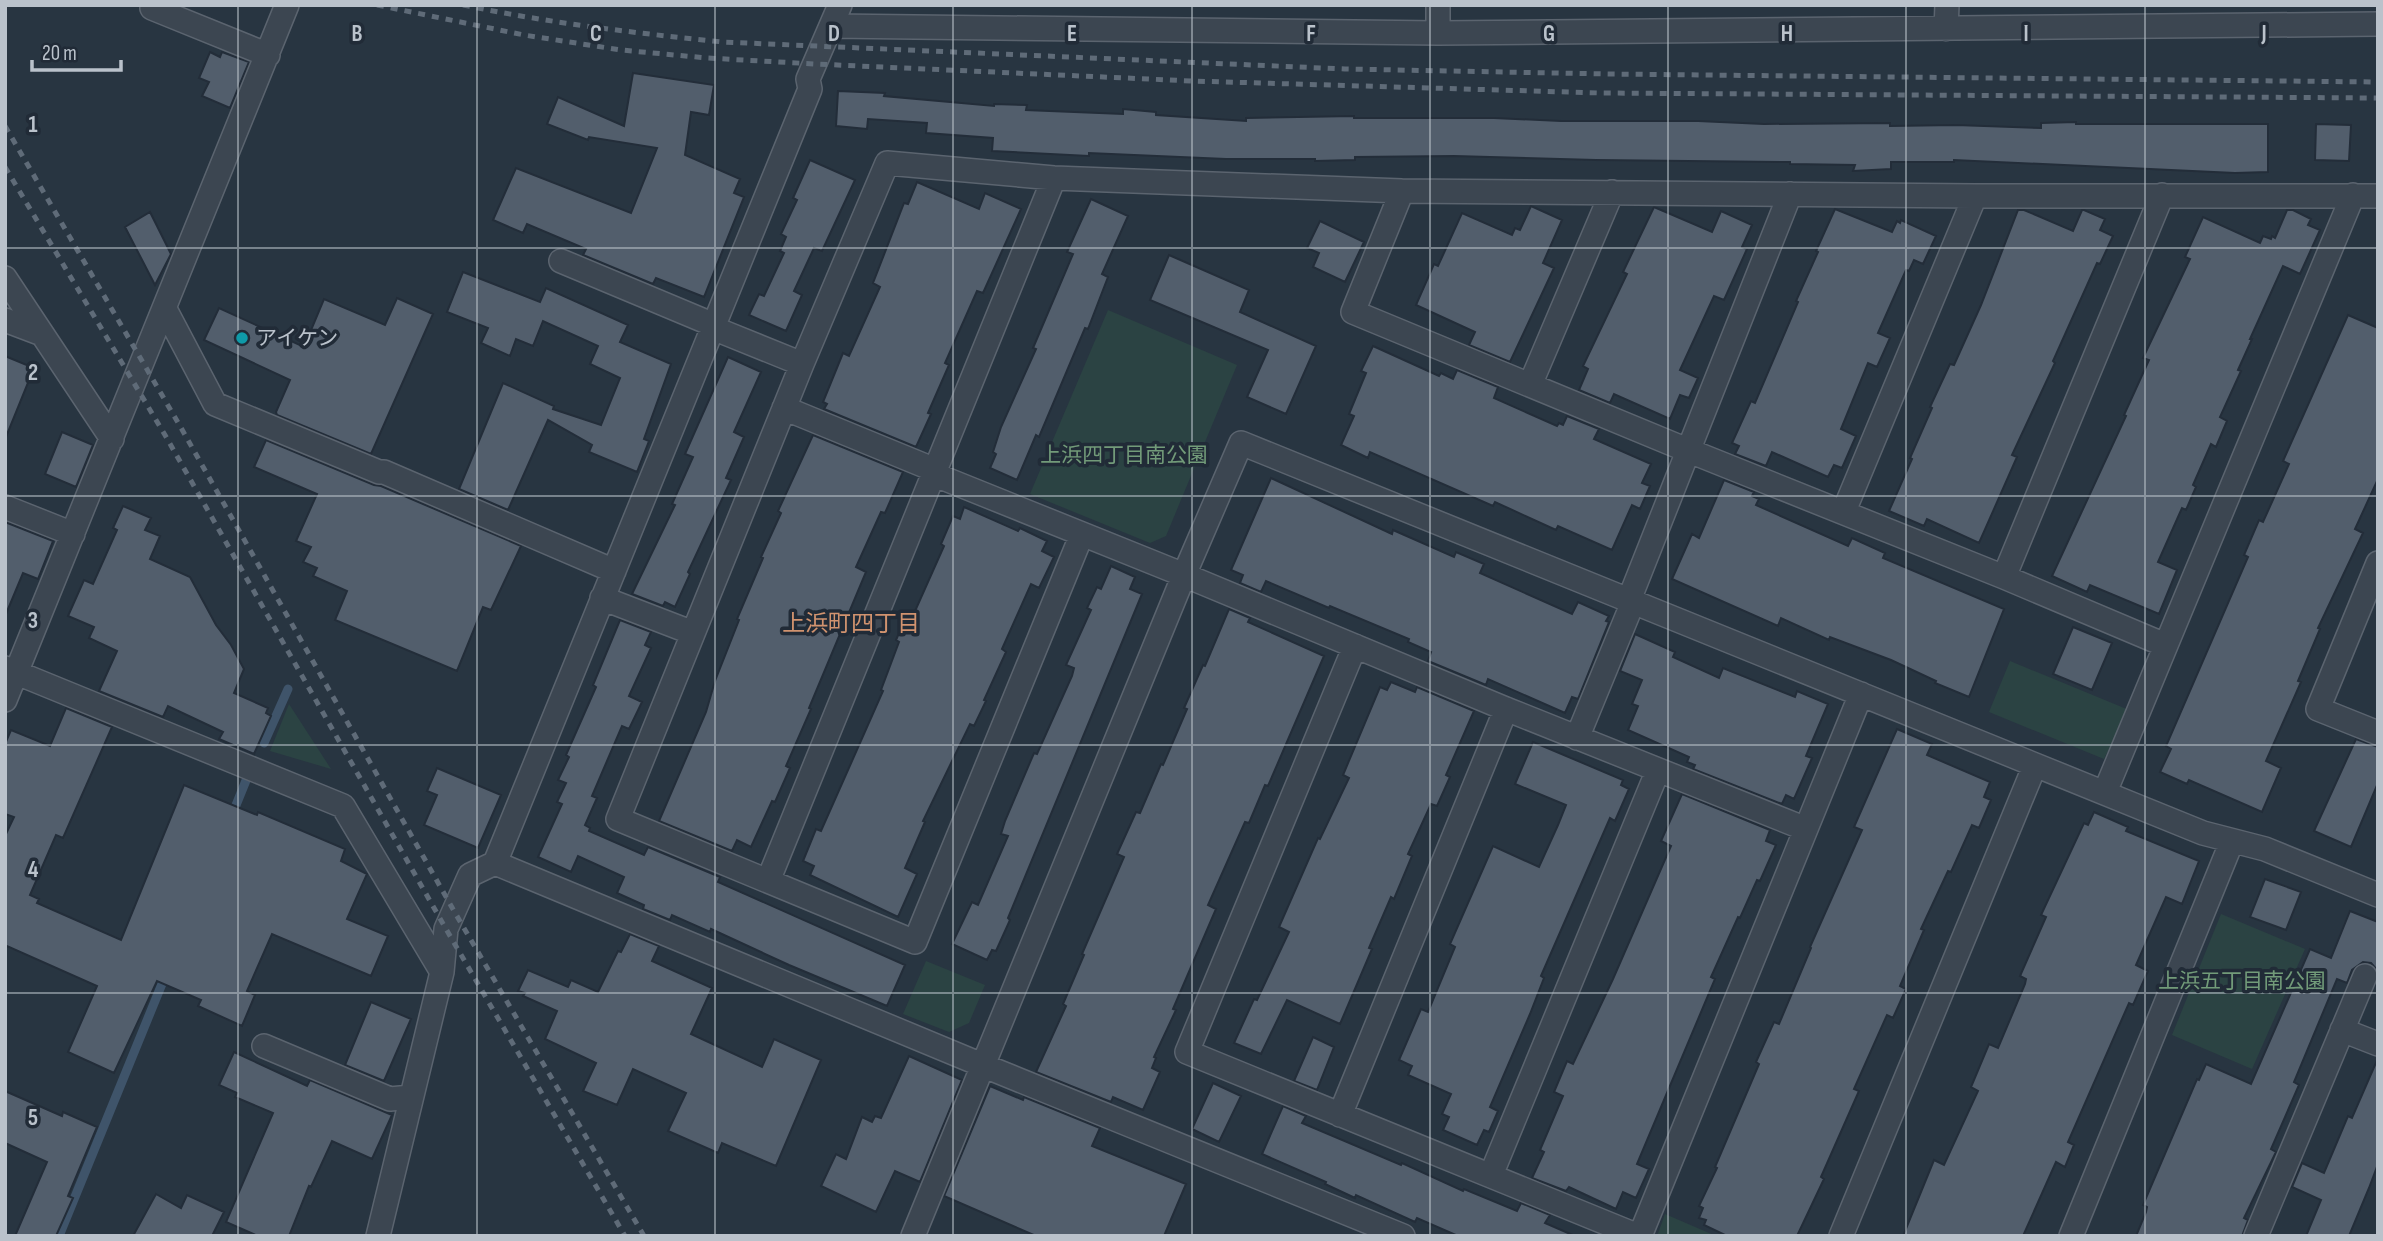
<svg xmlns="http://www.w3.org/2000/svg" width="2383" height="1241" viewBox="0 0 2383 1241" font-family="'Sofia Sans Condensed','Noto Sans JP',sans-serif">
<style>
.green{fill:#2b4343}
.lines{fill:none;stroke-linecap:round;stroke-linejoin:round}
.stream{stroke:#3f546a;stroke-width:9}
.building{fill:#525e6c;stroke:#232d39;stroke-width:2}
.minor-casing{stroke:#5b646f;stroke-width:26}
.minor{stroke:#3c4651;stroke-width:23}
.rail{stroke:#5f6b78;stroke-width:5;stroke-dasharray:7 7;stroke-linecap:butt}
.grid{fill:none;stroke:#bac2cb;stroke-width:2;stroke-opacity:0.55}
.culture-dot{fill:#0f9aa8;stroke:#212b37;stroke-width:2.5}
.labels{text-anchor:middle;stroke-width:7;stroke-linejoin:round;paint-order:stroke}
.poi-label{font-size:21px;fill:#bac2cb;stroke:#212b37;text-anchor:start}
.park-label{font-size:21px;fill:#729b79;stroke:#212b37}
.neighbourhood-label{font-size:23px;fill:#d1936f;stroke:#212b37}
.grid-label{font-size:23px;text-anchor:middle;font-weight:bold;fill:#bac2cb;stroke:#212b37;stroke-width:7;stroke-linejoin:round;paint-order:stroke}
</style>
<rect width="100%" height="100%" fill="#283541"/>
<path class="green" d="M1108 310 1237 365 1166 536 1150 543 1030 494Z
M2010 661 2129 710 2104 759 1989 712Z
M289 704 331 769 270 751Z
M2221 914 2305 949 2252 1069 2172 1035Z
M926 961 985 985 969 1023 949 1032 903 1014Z
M1665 1214 1716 1236H1657Z"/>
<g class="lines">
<path class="stream" d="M264 743 288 689
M232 815 247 778
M59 1236 166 974"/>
</g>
<path class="building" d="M210 52 220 57 222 52 249 62 230 108 202 96 209 82 199 78Z
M633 73 714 85 709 115 691 112 685 155 740 179 734 193 744 197 704 297 656 278 653 284 583 255 586 249 527 224 523 233 493 220 516 168 631 213 657 148 589 137 588 140 547 124 558 97 624 126Z
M838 91 885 93 884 96 994 106V104L1027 105 1026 110 1123 114V109L1156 112V115L1246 121V118L1354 116V118H1494L1561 121H1698L1764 124 1890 123V126L1956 125 2041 128V123L2076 122V124H2268V172L2235 173 1954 160V162H1891V169L1853 171 1855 165 1790 164V162L1596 160 1454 156 1355 157V160L1315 161V159H1226L1089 153V156L992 151 993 138 926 133 927 123 868 119 867 129 836 126Z
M2316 124 2351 125 2349 161 2315 160Z
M810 160 855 180 822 251 814 248 794 291 802 295 786 331 749 315 759 294 764 296 784 253 780 251 786 237 781 234 797 200 793 198Z
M917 182 979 209 985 193 1021 209 983 293 977 291 945 363 949 365 928 413 931 414 916 447 824 409 827 404 823 402 843 353 849 356 880 287 873 283 904 203 908 204Z
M1091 199 1128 216 1102 274 1108 277 1088 329 1085 328 1039 437 1036 435 1017 480 990 468 996 454 993 452 1001 427 1036 349 1033 348 1073 254 1067 252Z
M1531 206 1562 220 1543 263 1554 268 1510 362 1469 345 1475 332 1416 305 1434 264 1438 266 1462 213 1512 235 1515 228 1520 230Z
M1654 207 1712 232 1721 211 1752 225 1742 247 1747 249 1724 300 1714 296 1680 370 1698 378 1689 398 1680 395 1670 419 1614 394 1610 403 1579 390 1588 369 1583 366 1627 274 1623 272Z
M1835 209 1892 232 1897 221 1900 223 1901 220 1936 236 1923 264 1914 260 1909 271 1906 270 1878 333 1890 338 1877 367 1868 363 1841 429 1856 436 1842 468 1834 465 1828 477 1772 452 1766 466 1735 454 1739 446 1732 443 1751 401 1755 403 1798 302 1796 301 1818 252 1816 251Z
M2018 210H2024L2073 231 2082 210H2084L2105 219 2100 230 2113 236 2100 264 2097 263 2053 361 2055 363 2012 455 2017 457 1979 543 1927 519 1924 526 1889 511 1912 459 1910 458 1932 408 1930 407 1950 364 1954 365 1981 305Z
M2287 210H2293L2311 219 2308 225 2320 230 2300 274 2283 266 2250 339H2252L2238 370 2241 371 2220 417 2227 421 2216 447 2211 444 2193 485 2196 487 2186 510 2182 508 2158 562 2177 570 2159 614 2090 585 2087 592 2052 576 2126 416 2124 415 2149 360 2143 358 2190 259 2185 257 2203 217 2260 243 2263 236 2271 239 2272 236 2275 238Z
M150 212 171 254 155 285 125 227Z
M1320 221 1364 242 1345 282 1313 267 1319 253 1307 248Z
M1169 255 1249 290 1240 312 1316 346 1286 414 1247 397 1268 350 1150 300Z
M463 272 540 302 546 288 628 325 620 342 671 364 644 439 649 441 637 472 589 452 592 445 548 420 508 510 459 489 503 383 554 406 553 409 601 425 620 378 590 364 598 346 543 321 533 346 516 339 510 356 481 343 488 328 447 312Z
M397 298 433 314 371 454 277 415 276 412 290 380 204 340 219 308 304 347 324 299 385 325Z
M2348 315 2378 328V479L2355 529 2363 533 2318 628 2320 629 2298 681 2301 682 2266 761 2281 768 2262 812 2189 780 2187 784 2160 772 2171 749 2166 746 2248 557 2244 555 2259 520 2263 522 2289 464 2283 461Z
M1373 346 1439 376 1441 373 1453 379 1457 370 1498 387 1494 398 1557 426 1559 423 1563 425 1567 416 1599 429 1594 439 1651 464 1642 483 1650 486 1640 509 1632 505 1612 550 1558 526 1556 530 1495 502 1493 506 1370 452 1368 458 1341 445 1354 416 1349 414 1366 373 1361 371Z
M5 356 34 368 6 437H5Z
M728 357 761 372 734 432 744 437 726 478 731 480 688 572 690 574 675 607 665 602 663 606 632 594 675 505 672 504 693 457 685 454Z
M62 432 93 445 76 487 45 474Z
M813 435 903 472 885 513 881 512 856 567 866 572 809 708 811 709 786 766 790 768 775 802 772 801 751 847 737 840 732 851 659 821 706 712 715 681 739 620 737 619 763 558 761 557 781 513 778 511Z
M266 440 374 485 381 486 521 546 491 610 483 607 457 671 335 620 347 591 313 576 317 568 303 562 311 547 296 541 317 494 254 467Z
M1271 478 1392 534 1393 530 1454 557 1456 552 1484 564 1480 573 1572 614 1578 602 1609 616 1606 621 1609 622 1578 699 1572 697 1565 713 1488 679 1486 685 1428 661 1431 652 1408 642 1409 639 1330 606 1329 608 1266 581 1261 592 1240 583 1243 575 1231 570Z
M1724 480 1754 492 1752 496 1759 499 1756 505 1848 546 1852 538 1885 553 1883 558 2004 609 1969 697 1935 683 1936 681 1891 660 1830 637 1829 640 1781 618 1778 626 1672 579 1692 534 1699 538Z
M123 506 151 518 145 530 160 536 150 559 190 577 216 625 231 645 244 669 234 693 268 708 266 713 271 716 254 754 219 739 223 732 168 706 163 717 99 691 117 651 89 638 94 627 68 616 84 580 93 584 117 530 113 528Z
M964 507 1018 531 1020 528 1047 541 1042 551 1054 557 1039 588 1031 584 1002 649 1006 652 984 700 986 701 974 726 970 724 923 821 925 822 905 868 917 874 898 917 810 875 814 866 803 861 816 829 821 831 883 691 881 690 899 642 896 640 906 617 912 618 944 546 941 544 953 516 960 519Z
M5 522 53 541 38 579 23 573 6 614Z
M1111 566 1135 577 1130 589 1142 594 1008 918 1010 920 996 951 992 950 987 960 952 944 972 902 978 905 1008 836 1001 834 1005 821 1034 753 1037 754 1072 676 1074 668 1066 665 1091 610 1087 608 1097 587 1101 589Z
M1229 609 1250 618 1248 622 1324 656 1268 786 1265 785 1249 823 1245 822 1208 905 1216 909 1173 1009 1176 1010 1154 1057 1156 1058 1152 1068 1160 1072 1143 1110 1113 1097 1111 1102 1036 1072 1066 1006 1063 1004 1084 955 1082 954 1124 857 1117 854 1136 812 1140 813 1161 764 1163 765 1187 709 1184 708 1203 665 1205 666Z
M620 620 651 632 645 645 651 648 629 696 642 702 629 729 622 726 592 796 597 798 585 825 590 828 589 831 644 855 648 847 720 877 718 882 905 965 887 1006 789 965 711 929 710 932 672 915 670 920 643 909 644 905 617 893 624 877 578 856 571 872 538 857 562 804 557 802 566 783 558 780 569 757 566 755 596 687 593 685Z
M2073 627 2112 643 2092 690 2053 674Z
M1635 634 1675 652 1673 657 1719 678 1723 668 1795 697 1797 691 1828 704 1806 756 1812 758 1794 799 1786 795 1782 804 1693 769 1695 765 1687 762 1689 757 1628 730 1638 706 1632 704 1642 680 1620 671Z
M1391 682 1415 692 1417 687 1474 711 1446 775 1450 777 1437 806 1431 804 1408 854 1412 856 1394 899 1391 897 1369 948 1372 949 1340 1024 1287 1000 1261 1054 1234 1043 1254 999 1257 1000 1289 932 1279 927 1318 838 1320 839 1349 778 1343 775 1380 687 1387 690Z
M66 708 112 727 63 838 56 835 30 895 39 899 37 903 121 940 184 785 257 815 258 812 345 849 341 861 367 874 347 919 388 936 371 976 272 934 247 991 255 995 242 1026 198 1006 201 1000 157 981 114 1073 68 1052 97 986 7 946 5 950V836L14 817 5 814V744L11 730 50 746Z
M1897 729 1932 744 1927 755 1990 782 1984 797 1991 800 1979 828 1972 825 1951 872 1948 871 1921 929 1924 930 1900 986 1906 989 1893 1018 1887 1015 1854 1089 1859 1091 1821 1177 1824 1179 1797 1236H1727L1704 1225 1706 1220 1699 1218 1703 1208 1699 1206 1717 1168 1715 1167 1759 1064 1756 1062 1774 1022 1779 1024 1811 948 1810 947 1862 830 1854 827Z
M2356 739 2378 747V783L2351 847 2314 831Z
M1533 742 1623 780 1621 785 1629 789 1615 821 1610 818 1541 976 1544 978 1530 1014 1490 1107 1498 1111 1489 1132 1484 1130 1477 1145 1443 1130 1449 1117 1442 1114 1451 1094 1408 1075 1412 1066 1399 1060 1421 1009 1428 1012 1455 947 1450 944 1493 846 1539 867 1558 825 1566 805 1515 784Z
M437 768 501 795 478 848 424 825 437 795 427 791Z
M1682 794 1770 830 1766 841 1776 845 1760 881 1757 880 1740 918 1738 917 1711 977 1715 979 1637 1164 1649 1169 1636 1198 1623 1192 1616 1209 1569 1187 1566 1191 1532 1178 1544 1152 1540 1150 1563 1096 1554 1092 1567 1061 1573 1064 1613 979 1671 846 1661 841Z
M2094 812 2128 827 2126 831 2199 861 2182 904 2166 897 2136 965 2148 971 2133 1005 2129 1003 2068 1142 2074 1145 2065 1167 2056 1162 2023 1236H1903L1934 1160 1944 1165 1978 1091 1971 1087 1989 1044 1998 1048 2025 984 2026 979 2020 976 2046 917 2041 915 2084 823 2088 825Z
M2265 879 2301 892 2286 930 2250 917Z
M2350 911 2378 922V971L2371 963 2363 962 2352 970 2347 983 2337 979 2294 1082 2299 1085 2271 1149 2276 1152 2244 1218 2248 1220 2242 1236H2136L2146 1212 2147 1207 2143 1205 2197 1079 2199 1080 2206 1064 2251 1084 2310 949 2331 958Z
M630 934 659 946 652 961 712 988 691 1034 762 1067 774 1039 821 1060 776 1166 722 1143 718 1153 668 1131 686 1093 633 1069 617 1105 583 1091 596 1063 545 1039 557 1011 523 996 525 993 518 991 528 970 568 987 571 980 598 992 618 951 621 952Z
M371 1002 411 1019 384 1081 345 1065Z
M1313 1037 1334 1047 1317 1090 1294 1081Z
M234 1052 307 1086 310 1080 392 1115 372 1159 332 1141 311 1187 309 1186 289 1236H258L226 1222 273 1113 235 1097 237 1093 219 1085Z
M909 1056 962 1080 920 1182 895 1171 876 1212 821 1186 836 1154 846 1159 862 1117 872 1122 875 1116 881 1118Z
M2378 1058V1164L2369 1188 2349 1236H2306L2321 1200 2292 1187 2302 1163 2324 1173 2348 1116 2352 1118Z
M1213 1083 1241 1096 1219 1142 1192 1129Z
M990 1086 1023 1100 1024 1097 1100 1128 1092 1146 1186 1184 1164 1236H1036L944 1196Z
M5 1091 62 1116 63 1112 97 1127 68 1196 73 1198 56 1236H15L47 1162 5 1143Z
M1283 1106 1306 1116 1302 1123 1401 1165 1402 1163 1463 1191 1464 1189 1517 1211 1521 1203 1550 1215 1545 1223 1575 1236H1458L1417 1218 1415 1222 1356 1195 1355 1198 1325 1184 1326 1182 1262 1154Z
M156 1194 181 1208 187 1195 224 1212 212 1236H133Z"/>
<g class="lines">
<defs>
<path id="minor" d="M1438 5V33
M152 8 268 55
M832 26 1438 33 2378 24
M1946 29 1947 5
M1402 191 1353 312 1687 450 2004 577 2165 645
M561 261 714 325
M5 278 112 439
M165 309 215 404 379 472H384L614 571
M5 320 42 334
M713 328 802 364
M1530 385 1612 192
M784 408 935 470
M933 474 1184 575 1506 709 1806 829
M5 507 73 534
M1844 511 1975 196
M1082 534 915 942 618 819 802 364 887 163 1054 178 1402 191 1975 196H2378
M2378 563 2318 709 2378 733
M2004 577 2162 195
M602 598 693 633
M1629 600 1790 194
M1355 646 1187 1052 1638 1236
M5 668 343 806 442 972
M5 700 287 5
M1577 738 1633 602
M2105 792 2353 195
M495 863 982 1065 1403 1236
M768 881 1054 178
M2342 1030 2378 1044
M264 1046 390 1099 411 1097
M1340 1115 1506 709
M1491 1175 1658 770
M378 1236 442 972 446 929 470 875 495 863 810 89 808 79 840 5
M913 1236 1184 575 1241 443 2203 833 2265 849 2378 895
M1640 1236 1861 694
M1841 1236 2035 765
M2071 1236 2232 841
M2256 1236 2365 976"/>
</defs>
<use href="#minor" class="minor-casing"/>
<use href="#minor" class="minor"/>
<path class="rail" d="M377 5 524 35 621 50 707 58 815 64 1192 81 1601 93 2378 98
M463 5C549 23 635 33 723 42L1345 69 1608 74 2378 82
M5 126 180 426 454 911 644 1236
M5 167 165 435 446 929 625 1236"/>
</g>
<path class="grid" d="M238 5V1236M477 5V1236M715 5V1236M953 5V1236M1192 5V1236M1430 5V1236M1668 5V1236M1906 5V1236M2145 5V1236M5 248H2378M5 496H2378M5 745H2378M5 993H2378"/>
<circle class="culture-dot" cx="242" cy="338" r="7"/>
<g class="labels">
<g class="poi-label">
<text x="256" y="345">アイケン</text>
</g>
<g class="park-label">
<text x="1124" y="462">上浜四丁目南公園</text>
<text x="2242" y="988">上浜五丁目南公園</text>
</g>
<g class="neighbourhood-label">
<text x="851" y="631">上浜町四丁目</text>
</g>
</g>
<g class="grid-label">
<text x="357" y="41">B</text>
<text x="596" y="41">C</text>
<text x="834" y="41">D</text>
<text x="1072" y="41">E</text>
<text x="1311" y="41">F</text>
<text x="1549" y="41">G</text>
<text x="1787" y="41">H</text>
<text x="2026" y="41">I</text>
<text x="2264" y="41">J</text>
<text x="33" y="132">1</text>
<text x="33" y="380">2</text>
<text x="33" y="628">3</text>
<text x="33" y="877">4</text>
<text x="33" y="1125">5</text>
</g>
<rect width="2383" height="1241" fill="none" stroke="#bac2cb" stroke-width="14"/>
<path d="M32 60v10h89v-10" fill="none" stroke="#bac2cb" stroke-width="3.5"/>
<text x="42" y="60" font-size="21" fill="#bac2cb" stroke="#212b37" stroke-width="5" paint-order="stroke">20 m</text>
</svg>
